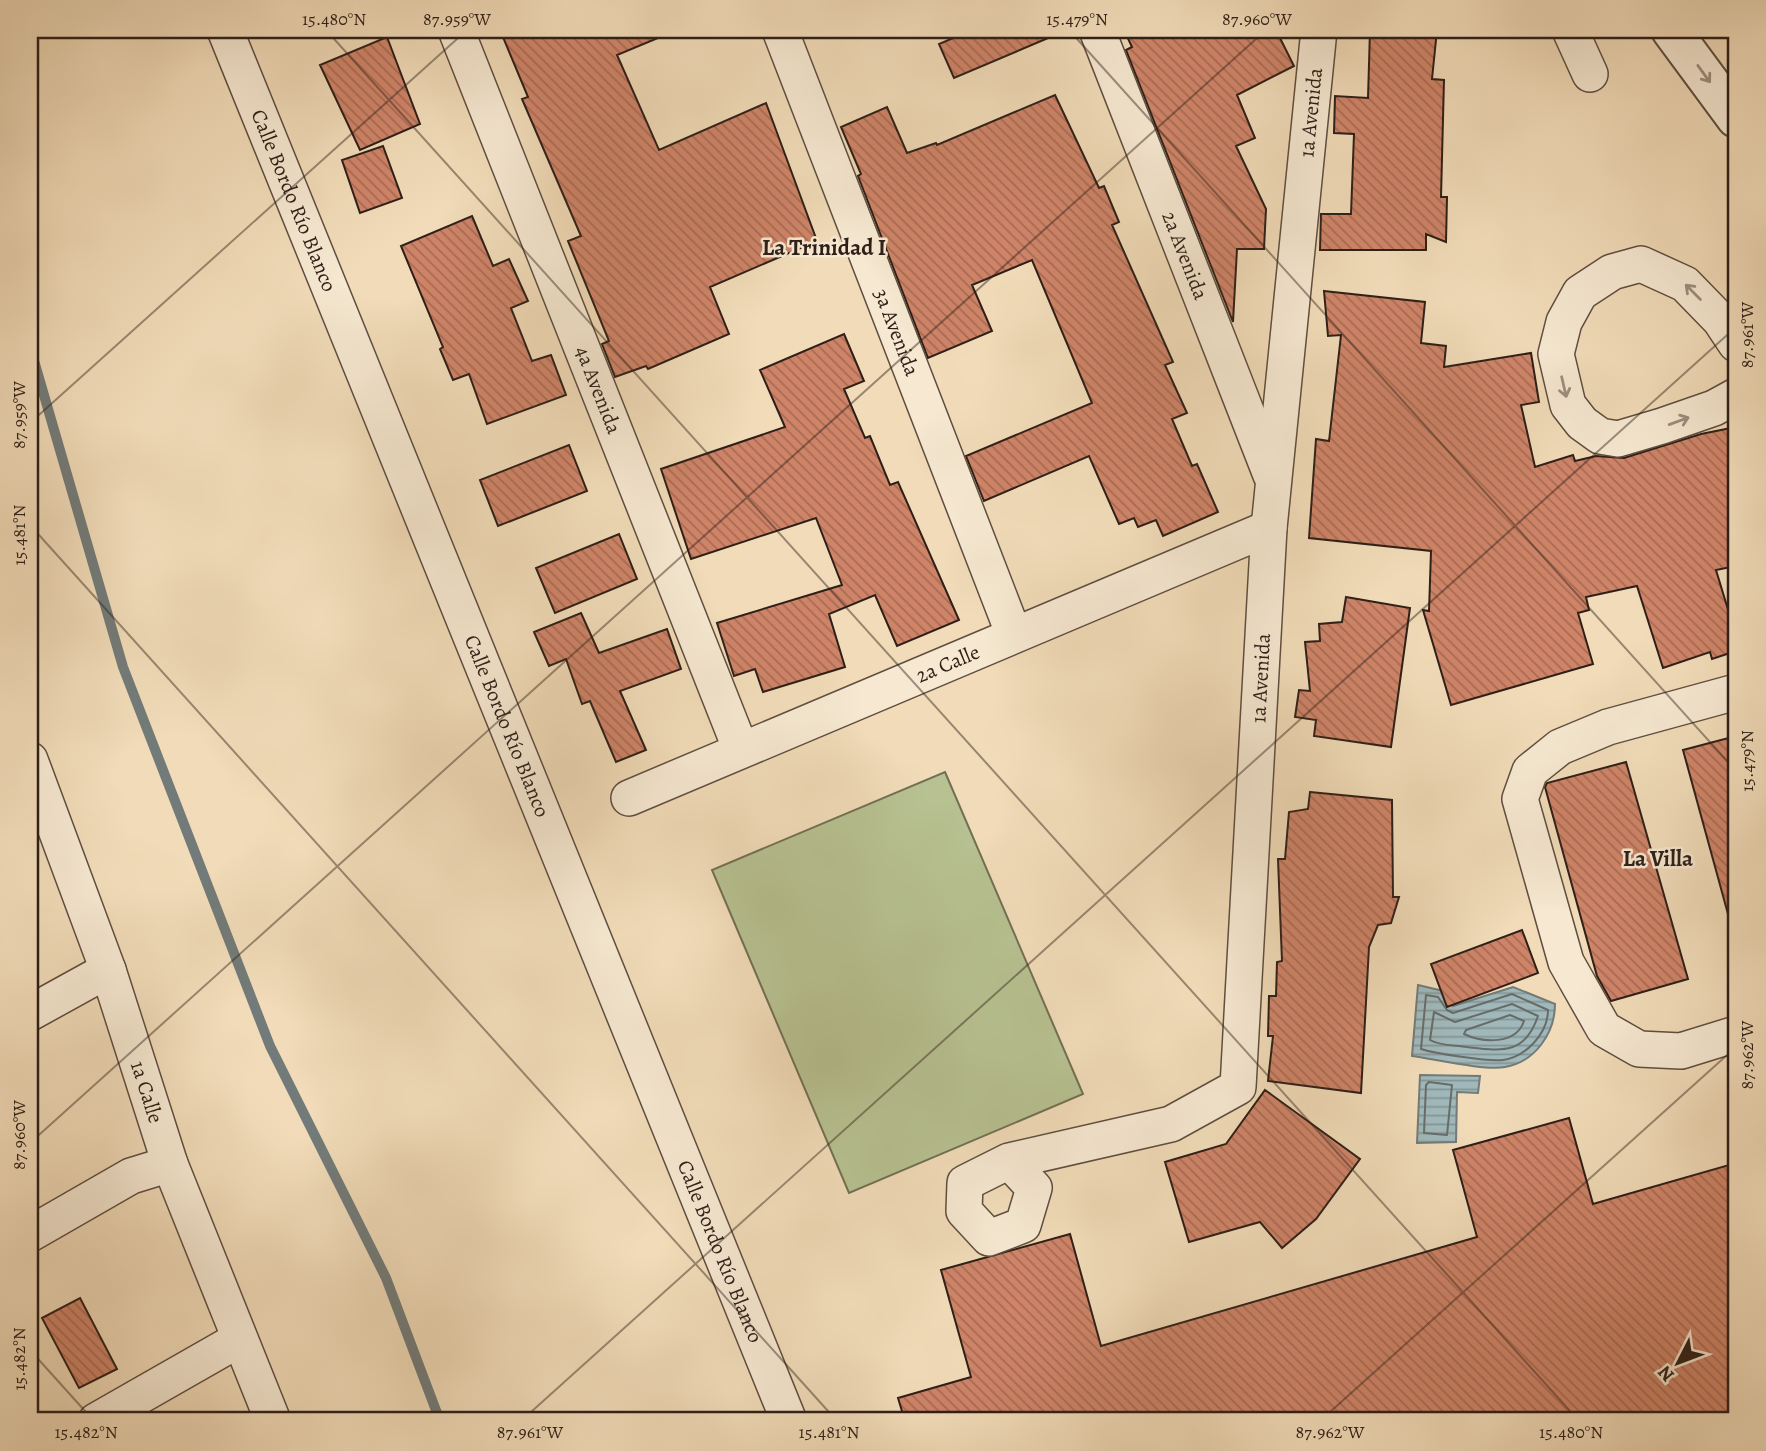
<svg xmlns="http://www.w3.org/2000/svg" width="1766" height="1451" viewBox="0 0 1766 1451" font-family="Alegreya,serif">
<style>
.green{fill:#b7c191;stroke:#727054;stroke-width:2}
.water{fill:url(#water-rules);stroke:#727b79;stroke-width:2}
.lines{fill:none;stroke-linecap:round;stroke-linejoin:round}
.shore{stroke:#676c69;stroke-width:2}
.stream{stroke:#727b79;stroke-width:10}
.building{fill:url(#building-back-hatch);stroke:#2e1f18;stroke-width:2}
.minor-casing{stroke:#5f4e40;stroke-width:38}
.tertiary-casing{stroke:#5f4e40;stroke-width:42}
.minor{stroke:#f6e8d1;stroke-width:35}
.tertiary{stroke:#f6e8d1;stroke-width:38}
.oneway{stroke:#9c8e7e}
.ticks{fill:none;stroke:#2e1f18;stroke-width:2;stroke-opacity:0.45}
.labels{text-anchor:middle;stroke-width:5;stroke-linejoin:round;paint-order:stroke}
.street-label{font-size:21px;fill:#2e1f18;stroke:#f6e8d1}
.neighbourhood-label{font-size:23px;font-weight:bold;fill:#2e1f18;stroke:#f6e8d1}
.neatline{fill:none;stroke:#2e1f18;stroke-width:2.5}
.ticks-label{font-size:18px;text-anchor:middle;fill:#2e1f18}
</style>
<defs>
<pattern id="water-rules" width="6" height="5" patternUnits="userSpaceOnUse" patternTransform="scale(1.75)"><rect width="6" height="5" fill="#a0b8ba"/><path d="M0 2.5h6" fill="none" stroke="#839596"/></pattern>
<pattern id="building-back-hatch" width="6" height="6" patternUnits="userSpaceOnUse" patternTransform="scale(1.75)"><rect width="6" height="6" fill="#cf8468"/><path d="M-1 5l2 2M0 0l6 6M5-1l2 2" fill="none" stroke="#a86b55"/></pattern>
</defs>
<rect width="100%" height="100%" fill="#f1dbb8"/>
<filter id="stains"><feTurbulence type="fractalNoise" baseFrequency=".00286" numOctaves="4"/><feColorMatrix values="0 0 0 0 .2 0 0 0 0 .09 0 0 0 0 .02 0 0 0 .5 -.17"/></filter>
<radialGradient id="worn" r=".72"><stop offset=".6" stop-color="#630" stop-opacity="0"/><stop offset="1" stop-color="#630" stop-opacity=".3"/></radialGradient>
<path class="green" d="M945 772 1083 1094 849 1193 712 870Z"/>
<path class="water" d="M1418 985 1443 991 1453 1006 1513 987 1555 1004C1555 1033 1535 1062 1505 1067 1486 1071 1434 1059 1412 1056Z
M1420 1075 1480 1076 1478 1093 1457 1092 1456 1142 1417 1143Z"/>
<g class="lines">
<path class="shore" d="M1512 994 1548 1010C1548 1033 1526 1057 1503 1060 1490 1062 1432 1053 1421 1049L1426 995 1438 997 1447 1010 1453 1013Z
M1512 1004 1538 1016C1525 1055 1502 1051 1467 1047 1455 1045 1440 1046 1430 1040L1434 1012 1455 1022Z
M1510 1015 1524 1021C1516 1045 1483 1043 1464 1034L1466 1030Z
M1429 1082 1452 1085 1447 1135 1424 1133 1426 1085Z"/>
<path class="stream" d="M30 347 123 667 270 1046 386 1278 440 1421"/>
</g>
<path class="building" d="M500 30H677L617 55 659 150 766 103 817 241 710 287 729 334 648 369 646 366 615 377 602 344 609 341 568 241 581 236 522 99 528 97Z
M972 30H1067L954 78 939 44Z
M1124 30H1276L1294 66 1237 95 1255 138 1236 146 1266 209 1264 249H1237L1233 322 1126 50 1132 47Z
M1370 30H1437L1432 79 1444 80 1441 197H1447L1446 242 1426 234V250H1320L1321 214H1351L1354 134 1334 133 1335 96 1368 98Z
M387 37 420 124 360 150 320 65Z
M1055 95 1099 188 1104 186 1119 222 1112 225 1173 362 1165 365 1187 413 1172 419 1192 466 1197 464 1218 512 1163 536 1156 520 1138 527 1134 518 1119 524 1089 456 984 501 966 456 1092 403 1032 260 972 285 992 331 928 358 858 176 861 174 841 127 887 107 907 153 936 143 937 145Z
M383 146 402 198 360 213 342 160Z
M472 216 493 266 509 259 528 301 511 308 532 361 551 355 566 395 487 424 469 374 453 380 440 349 443 347 401 246Z
M1324 291 1425 302 1421 343 1446 346 1444 367 1531 353 1539 402 1521 405 1535 467 1573 455 1575 461 1596 456 1624 458 1701 434 1736 427V566L1716 570 1736 636V651L1712 659 1710 652 1663 668 1637 586 1586 597 1589 610 1578 613 1593 664 1451 705 1423 610 1429 611 1431 551 1309 538 1316 439 1329 441 1341 335 1328 336Z
M844 334 864 381 844 389 865 438 870 436 890 485 898 482 959 620 897 646 875 595 829 614 845 667 763 692 755 669 734 676 717 623 842 585 816 518 691 559 661 469 785 427 760 370Z
M569 445 587 491 498 526 480 480Z
M619 534 637 579 555 613 536 568Z
M1346 597 1410 608 1391 747 1314 736 1316 720 1295 717 1299 690 1310 691 1305 642 1320 641 1319 624 1342 622Z
M581 613 599 653 667 629 681 669 620 691 646 750 616 762 590 701 582 704 566 659 549 666 534 632Z
M1736 736V912L1728 914 1683 750Z
M1626 762 1688 979 1611 1001 1597 976 1545 787 1547 783Z
M1310 792 1392 800 1393 897H1399L1391 923 1378 925 1369 947 1361 1093 1268 1081 1273 1036H1268L1269 996H1276L1277 962 1282 961 1278 859H1285L1289 812 1308 809Z
M1522 930 1538 973 1447 1007 1431 964Z
M1265 1090 1360 1159 1316 1219 1282 1248 1260 1222 1189 1242 1165 1162 1226 1144Z
M1569 1118 1593 1204 1736 1163V1421H905L898 1398 971 1377 941 1270 1070 1234 1101 1346 1477 1237 1453 1150Z
M80 1298 117 1369 79 1388 42 1318Z"/>
<g class="lines">
<defs>
<g id="minor">
<path id="s1" d="M225 30 789 1421"/>
<path id="s2" d="M456 30 741 750"/>
<path id="s3" d="M780 30 1014 635"/>
<path id="s4" d="M1097 30 1271 475"/>
<path d="M1570 30 1590 74"/>
<path d="M1736 344 1720 320 1685 284 1641 264 1612 272 1580 293 1564 322 1556 354 1568 405 1582 423 1600 436 1618 439 1662 426 1714 408 1736 396"/>
<path d="M1736 692 1608 727 1560 747 1530 771 1520 799 1566 962 1604 1029 1639 1049 1681 1051 1736 1034"/>
<path id="s5" d="M30 760 108 970 170 1164 273 1421"/>
<path id="s6" d="M629 798 1269 528"/>
<path d="M30 1013 108 970"/>
<path id="s7" d="M1009 1161 1034 1188 1023 1225 989 1238 964 1211 965 1183 1009 1161 1171 1124 1238 1087 1269 528 1319 30"/>
<path d="M30 1234 131 1176 170 1164"/>
<path d="M96 1421 238 1340"/>
</g>
<path id="tertiary" d="M1671 30 1736 118"/>
</defs>
<use href="#minor" class="minor-casing"/>
<use href="#tertiary" class="tertiary-casing"/>
<use href="#minor" class="minor"/>
<use href="#tertiary" class="tertiary"/>
</g>
<defs><path id="oneway-shaft" d="M-6 0H5M1.5-3L5.5 0L1.5 3" fill="none" stroke-width="1.6" stroke-linecap="round" stroke-linejoin="round" transform="scale(1.75)"/></defs>
<g class="oneway">
<use href="#oneway-shaft" transform="translate(1704 74) rotate(54)"/>
<use href="#oneway-shaft" transform="translate(1693 292) rotate(-135)"/>
<use href="#oneway-shaft" transform="translate(1564 387) rotate(77)"/>
<use href="#oneway-shaft" transform="translate(1679 421) rotate(-20)"/>
</g>
<path class="ticks" d="M326 30 1579 1421M1069 30 1736 771M30 423 467 30M30 525 837 1421M30 1143 1266 30M30 1350 94 1421M521 1421 1736 327M1320 1421 1736 1047"/>
<g class="labels">
<g class="street-label">
<text dy="7" stroke="none"><textPath href="#s7" startOffset="1446">1a Avenida</textPath></text>
<text dy="7" stroke="none"><textPath href="#s1" startOffset="184">Calle Bordo Río Blanco</textPath></text>
<text dy="7" stroke="none"><textPath href="#s4" startOffset="242">2a Avenida</textPath></text>
<text dy="7" stroke="none"><textPath href="#s3" startOffset="324">3a Avenida</textPath></text>
<text dy="7" stroke="none"><textPath href="#s2" startOffset="387">4a Avenida</textPath></text>
<text dy="7" stroke="none"><textPath href="#s6" startOffset="346">2a Calle</textPath></text>
<text dy="7" stroke="none"><textPath href="#s7" startOffset="878">1a Avenida</textPath></text>
<text dy="7" stroke="none"><textPath href="#s1" startOffset="751">Calle Bordo Río Blanco</textPath></text>
<text dy="7" stroke="none"><textPath href="#s5" startOffset="352">1a Calle</textPath></text>
<text dy="7" stroke="none"><textPath href="#s1" startOffset="1318">Calle Bordo Río Blanco</textPath></text>
</g>
<g class="neighbourhood-label">
<text x="824" y="255">La Trinidad I</text>
<text x="1658" y="866">La Villa</text>
</g>
</g>
<rect width="1766" height="1451" fill="none" stroke="#f1dbb8" stroke-width="77"/>
<g transform="translate(1678 1363) rotate(228)" stroke="#f6e8d1" stroke-width="5" paint-order="stroke">
<path d="M0-5L12 26L0 18L-12 26Z" fill="#2e1f18"/>
<text y="-10" font-size="19" font-weight="bold" text-anchor="middle" fill="#2e1f18">N</text>
</g>
<rect x="38" y="38" width="1690" height="1374" class="neatline"/>
<g class="ticks-label">
<text x="334" y="25">15.480°N</text>
<text x="457" y="25">87.959°W</text>
<text x="1077" y="25">15.479°N</text>
<text x="1257" y="25">87.960°W</text>
<text transform="translate(1747 335) rotate(-90)" y="6">87.961°W</text>
<text transform="translate(19 415) rotate(-90)" y="6">87.959°W</text>
<text transform="translate(19 535) rotate(-90)" y="6">15.481°N</text>
<text transform="translate(1747 761) rotate(-90)" y="6">15.479°N</text>
<text transform="translate(1747 1055) rotate(-90)" y="6">87.962°W</text>
<text transform="translate(19 1135) rotate(-90)" y="6">87.960°W</text>
<text transform="translate(19 1359) rotate(-90)" y="6">15.482°N</text>
<text x="86" y="1438">15.482°N</text>
<text x="530" y="1438">87.961°W</text>
<text x="829" y="1438">15.481°N</text>
<text x="1330" y="1438">87.962°W</text>
<text x="1571" y="1438">15.480°N</text>
</g>
<rect width="100%" height="100%" filter="url(#stains)"/>
<rect width="100%" height="100%" fill="url(#worn)"/>
</svg>
